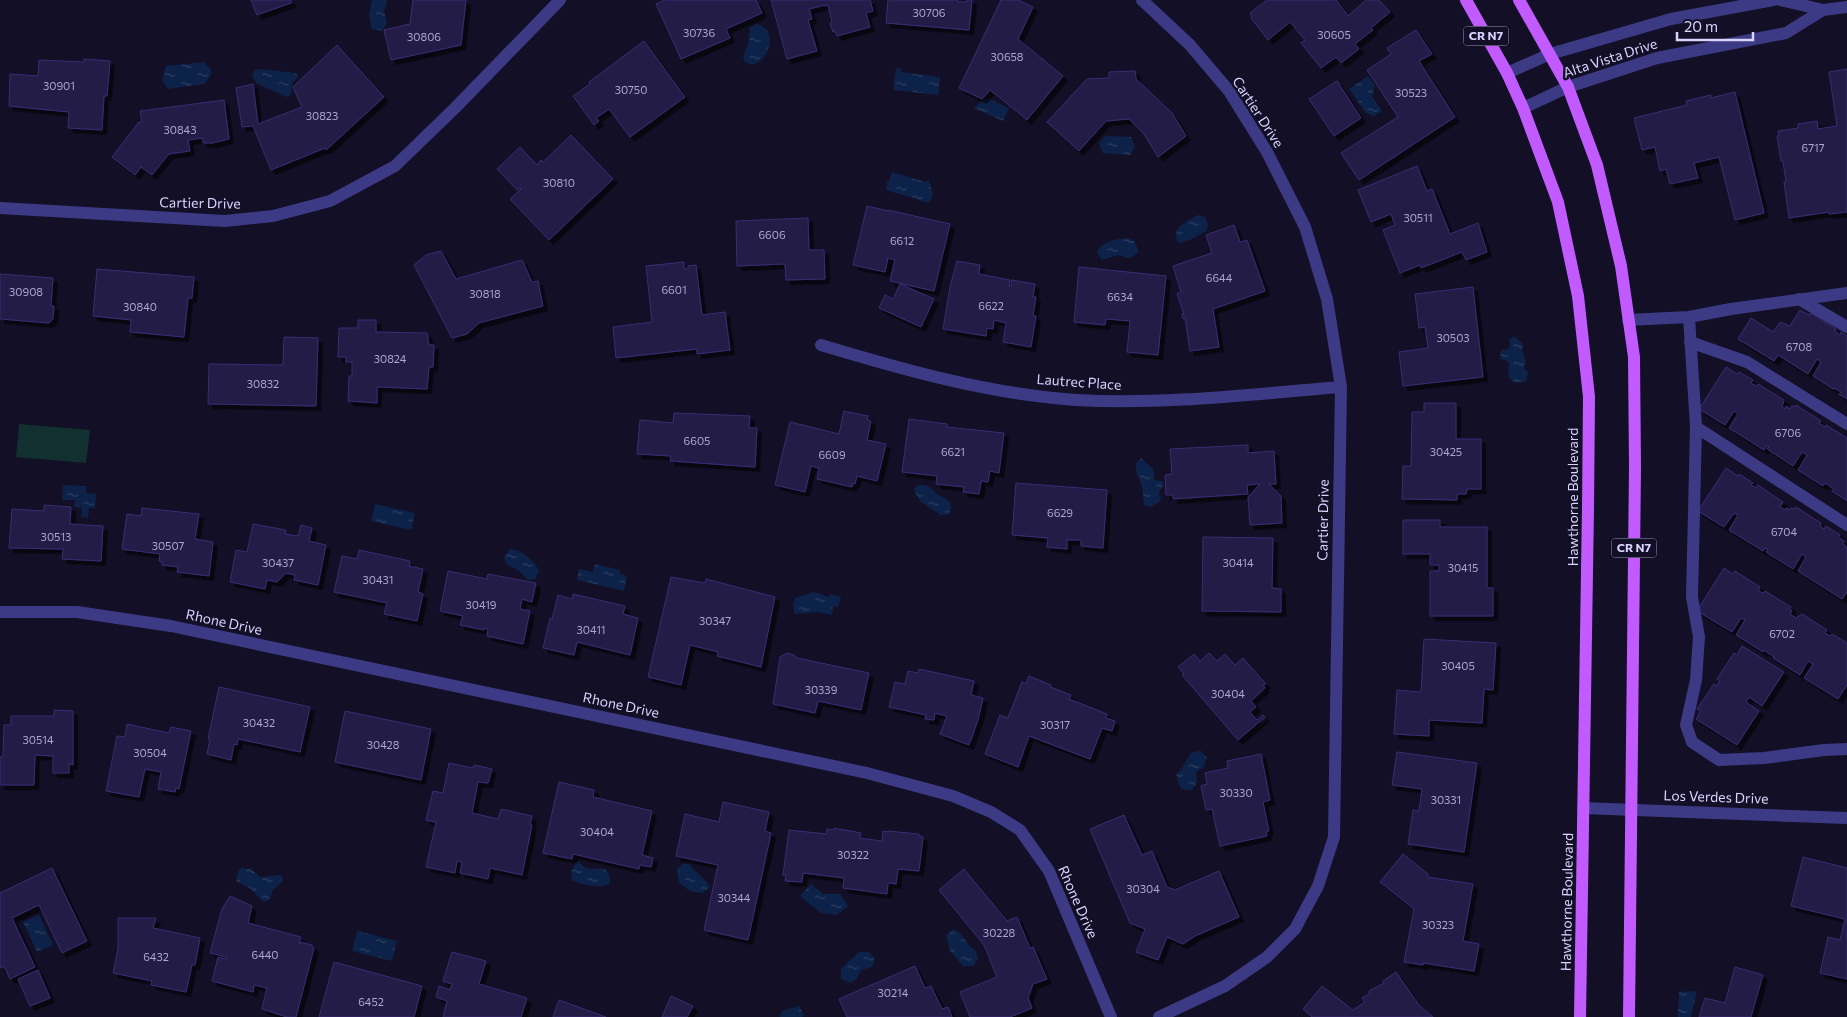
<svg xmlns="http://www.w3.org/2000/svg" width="1847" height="1017" viewBox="0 0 1847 1017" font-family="Commissioner,sans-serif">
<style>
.pitch{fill:#12302f}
.water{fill:url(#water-ripples)}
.building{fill:#241b47;stroke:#3b2d73;filter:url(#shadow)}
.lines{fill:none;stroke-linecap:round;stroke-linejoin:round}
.minor{stroke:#3d3a85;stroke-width:12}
.major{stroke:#c25bff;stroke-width:12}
.labels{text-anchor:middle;stroke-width:5;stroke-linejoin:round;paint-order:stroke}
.number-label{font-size:11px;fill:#aca6d1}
.shield{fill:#130f26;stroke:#9e99be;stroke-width:1}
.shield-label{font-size:12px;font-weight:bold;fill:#d9d4ff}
.street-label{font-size:14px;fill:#d9d4ff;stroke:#130f26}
</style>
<defs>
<pattern id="water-ripples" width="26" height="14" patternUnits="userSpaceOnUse" patternTransform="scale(1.25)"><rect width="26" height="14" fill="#0c2248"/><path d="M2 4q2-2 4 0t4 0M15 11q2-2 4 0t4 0" fill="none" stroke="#2f4163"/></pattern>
<filter id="shadow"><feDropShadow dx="4.5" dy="4.5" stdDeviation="0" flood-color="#0009"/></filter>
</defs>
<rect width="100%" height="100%" fill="#130f26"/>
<path class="pitch" d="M19 424 90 430 86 463 16 457Z"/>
<path class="water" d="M372 0H386L387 3 384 11 387 23 382 31 372 29 369 15Z
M757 24C779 30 770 61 752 65L744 61C742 53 746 52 748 44 749 39 748 36 750 31L749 28Z
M205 62V64L211 69V75L204 84 168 89 162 80 166 66Z
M896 68H901V72L940 77 938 95 893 90Z
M258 69 296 73 298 77 293 82 291 95 286 97 256 83 252 75 254 71Z
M1368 76 1375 86 1372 96 1382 111 1374 116 1366 113 1349 89Z
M986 97 1009 108 1003 121 974 108Z
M1105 136 1131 137 1135 147 1130 155 1103 153 1099 144Z
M892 172 925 182 929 180 933 195 929 203 886 190 887 182H889Z
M1198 215 1205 217 1208 225 1207 230C1202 234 1185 243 1179 243L1176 239C1174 225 1188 221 1198 215Z
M1128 238 1134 241 1139 251 1135 255 1129 258 1118 255 1102 260 1097 252C1102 241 1117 239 1128 238Z
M1514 336 1523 344 1522 351 1526 361 1524 368 1528 373 1526 381 1514 383 1508 376 1509 363 1505 360 1500 359 1501 350 1508 349 1510 347 1509 340Z
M1141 458 1154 470V480L1162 481 1164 484 1160 490 1159 496 1161 497 1160 501 1150 507 1144 505 1142 486 1136 471V463Z
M63 485 86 486V493L96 494 95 508H89L88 518 81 517 82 508 74 507 75 500H62Z
M919 485C928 484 931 488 937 494 945 500 957 500 948 515H941L921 502 914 491 915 487Z
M375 504 415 513 411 530 371 521Z
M510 549C522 550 535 561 539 571L535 579 528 580 519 571 506 564 504 557Z
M595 564 620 570V574L627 576 624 591 577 580 579 569 593 572Z
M814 592 829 597 830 594 841 597 838 607 833 606 832 615 817 612 795 614 793 606 795 598Z
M1200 750 1207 758 1203 768 1196 772 1197 782 1192 790 1181 789 1176 775 1183 767 1190 754Z
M576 862H579C589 873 592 867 605 869 609 874 612 878 609 884 597 889 583 885 572 880L571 872Z
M682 864H689C696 873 704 877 710 887L702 893 690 891 679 883 677 869Z
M241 868 250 869 261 877 281 875 283 878 282 882 273 890 269 900 263 902 251 889 236 881 238 872Z
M811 884 823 894H840L848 906 837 915 821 913 800 896Z
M39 915 53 945 37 952 23 922Z
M954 929C966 936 964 943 975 950L978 958 974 966H963L950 951 946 935Z
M357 931 397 941 392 961 352 951Z
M859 952H869L875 959 872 967 861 970 857 979 851 983 841 979V969Z
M1697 991 1691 1017H1678L1679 992Z
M799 1006 804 1015 802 1017H780L782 1011Z"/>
<path class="building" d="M251 0H291V3L257 15Z
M413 0H466L461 45 391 60 384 30 410 24Z
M665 0H756L762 13 726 29 730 38 681 59 656 4Z
M771 0H870L873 11 866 13 870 27 837 36 835 31 833 32 830 23 832 22 828 5 825 6V5L809 9 812 19 808 20 817 51 787 59Z
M888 0H958V2H967V0H972L969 30 886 23Z
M1001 0H1018L1033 7 1018 39 1063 76 1027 120 990 90 982 99 959 88Z
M1267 0H1336L1348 16 1366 0H1379L1390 12 1371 28 1373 30 1355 44 1359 49 1341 63 1336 57 1321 68 1301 43 1305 40 1290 22 1268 40 1251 18 1252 17 1250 13Z
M1416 30 1432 54 1419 61 1455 117 1359 180 1341 153 1398 117 1367 70 1391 54 1387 48Z
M644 41 685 97 630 137 609 109 596 118 599 121 594 125 573 96 590 84 589 82Z
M337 45 384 97 326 150 325 148 271 170 253 126 242 127 236 88 253 84 258 124 302 107 293 87Z
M84 59 110 61 107 96H104L102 130 68 128 69 112 9 106 10 74 38 76 39 60 84 62Z
M1847 69V212L1829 214V212L1789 218 1784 182H1786L1783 161H1781L1777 136H1779L1778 131 1798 128V124L1817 121 1818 129 1837 126 1829 72Z
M1135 71 1136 79 1172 113 1186 136 1158 157 1144 134 1129 119 1106 121 1079 151 1047 122 1087 79 1109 78V72Z
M1337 81 1361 118 1334 136 1309 99Z
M1735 92 1764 213 1735 220 1719 157 1694 163 1698 178 1670 184 1666 169 1660 171 1655 147 1642 150 1634 118 1687 105 1686 101 1711 95V98Z
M224 100 229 139 212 143H203V138L188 140 190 151 169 154 152 175 141 167 135 175 112 157 139 122H142L140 111Z
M571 135 613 179 549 240 510 199 521 189 520 188 517 190 497 169 520 147 537 165 541 160 543 162Z
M1417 166 1427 191 1432 189 1450 234 1478 223 1487 252 1466 260 1462 252 1421 268 1420 265 1400 273 1383 230 1395 225 1391 214 1371 222 1358 190Z
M867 206 888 211V210L950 224 934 291 890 281 895 260 888 258 885 272 853 265Z
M808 218 809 250H824L825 279 786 280 785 264 737 266 736 221Z
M1234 225 1240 242 1247 240 1265 291 1213 309 1219 347 1190 351 1185 318 1183 319 1182 314H1184L1177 294 1181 292 1173 266 1212 253 1206 235Z
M441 251 456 279 522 260 532 282 538 281 543 306 479 323 467 334 452 338 414 265 426 255Z
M957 261 980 265 979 274 1010 280 1009 286H1011L1012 280 1035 284 1033 297H1036L1033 315 1036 316 1031 347 1003 342 1006 323 994 320 993 329 987 328 986 336 943 329 950 287Z
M684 262V269H688V266L696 265 702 315 725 312 730 350 697 354V349L616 358 613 327 652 322 646 266Z
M1079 267 1166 276 1158 355 1127 352 1130 321 1106 319 1105 325 1074 322Z
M97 269 194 277 192 298H188L184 337 130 332 131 320 93 316Z
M0 274 53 278 51 306H54L53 319 49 323 0 319Z
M900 284 934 299 921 327 879 308 885 295 893 299Z
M1473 287 1483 377 1403 386 1399 352 1428 348 1425 327 1419 328 1415 294Z
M1800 310 1809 315 1811 313 1836 329 1835 331 1840 335 1841 332 1847 336V399L1839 394 1841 392 1834 388 1833 389 1813 376 1821 362 1817 359 1808 374 1778 355 1774 361 1738 339 1751 318 1773 332 1780 322 1790 326Z
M358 320H376V332L427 333 429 345H434L433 367H429L427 389 377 387V403L348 401 349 376H352V362H346V357H338L339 328H358Z
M284 337 318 338 316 406 208 404 209 364 283 365Z
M1726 367 1737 374 1739 372 1753 380 1751 383 1756 386 1758 384 1784 400 1782 407 1785 409 1786 406 1790 409 1792 406 1795 407 1796 405 1821 421 1819 423 1825 427 1826 425 1847 438V501L1832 491 1834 489 1825 483 1823 486 1798 470 1807 455 1802 452 1793 466 1767 449 1769 447 1767 446 1764 450 1729 428 1738 414 1734 411 1725 425 1699 409Z
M1424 403H1456V439H1481V489H1467L1466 494H1457V500L1402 499 1403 466H1411L1412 412H1424Z
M844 411 868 416 867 420 871 421 867 440 886 444 877 481 857 476 855 484 853 483 852 487 817 479 819 468 811 466 805 492 775 485 790 422 839 434Z
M674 413 750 416 749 428H757L755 467 670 461 671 456 637 454 640 420 673 423Z
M909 419 947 424V427L1004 433 999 473 990 471 988 482 981 481 979 494 963 492 964 487 936 484 937 476 902 472Z
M1248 445V453L1274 451 1276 484H1269L1281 496 1282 523 1250 525 1248 497 1260 484 1247 485 1248 494 1173 499V495H1166L1165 475 1172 474 1170 449Z
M1726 468 1738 476 1739 474 1753 483 1751 485 1756 488 1758 485 1783 502 1780 507 1785 510 1786 508 1789 510 1791 508 1794 509 1796 507 1821 523 1820 526 1824 529 1826 526 1840 535 1838 537 1844 541 1843 544 1846 546 1845 548H1847V592L1842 599 1798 571 1806 557 1802 554 1793 569 1766 552 1768 549 1765 548 1763 551 1729 530 1738 515 1734 513 1724 527 1698 511Z
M1016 483 1107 490 1103 548 1081 546V540H1067V549L1047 547 1048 538 1012 535Z
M44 505 71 507 70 524 103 526 101 561 62 559 63 549 9 548 12 509 44 511Z
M142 508 199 514 195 539 213 542 209 576 177 572 178 567 162 565V562L159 561 160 554 122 549 127 514 141 516Z
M1403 520H1440V527H1487V588H1493V616H1430V571H1439V565H1430V554H1403Z
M253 524 286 530 285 534 298 536 301 525 312 528 309 541 326 545 318 585 294 580 295 575 286 573 277 582 267 580 265 589 230 582 236 550 247 552Z
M1203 537 1273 538 1272 588 1281 589V612L1202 611Z
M359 550 410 561 409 566 423 569 418 592 423 594 417 621 384 614 387 603 334 592 342 556 357 559Z
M1724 568 1733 574 1735 571 1760 587 1758 591 1763 593 1765 591 1791 607 1790 609 1792 611 1790 614 1796 618 1802 614 1827 630 1825 633 1830 636 1832 634 1847 643V685L1838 699 1804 678 1813 664 1808 661 1800 675 1773 658 1774 657 1764 650 1763 652 1736 635 1745 620 1741 618 1732 632 1697 611Z
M448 571 487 579 488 574 536 583 532 602 522 599 520 609 530 611 523 644 487 636 488 629 485 628 484 630 460 625 463 616 440 611Z
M671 577 705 583 706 579 775 597 761 667 717 656 718 652 690 645 681 685 648 677Z
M573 594 625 606 623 614 638 618 630 655 577 642 574 655 543 648 550 618 552 619 558 595 572 599Z
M1424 639 1496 643 1493 690 1484 689 1482 723 1429 720V736L1394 734 1397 690 1421 692Z
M1742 646 1784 672 1762 706 1749 697 1746 702 1759 711 1737 745 1696 719 1701 711 1697 709 1714 684 1717 686 1720 681 1717 679 1734 653 1737 655Z
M787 653 794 655 797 658 869 673 861 710 818 701 815 713 773 704 780 657Z
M1209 653 1217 661 1225 654 1235 665 1243 658 1266 684 1263 685 1265 688 1251 701 1256 707 1250 712 1257 720 1263 715 1265 717 1238 740 1182 675 1184 674 1178 667 1194 654 1200 661Z
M919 669 974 681 971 695 983 698 978 720 969 745 940 734 947 716 935 713 934 720 925 719 926 715 889 707 895 682 905 684 908 671 918 673Z
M1029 676 1051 685 1050 687 1071 695 1069 699 1107 714 1106 718 1115 721 1112 731 1102 728 1090 759 1029 736 1018 767 985 754 1000 715 1008 718 1022 682 1026 684Z
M219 687 310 707 300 752 238 739 237 745 234 744 231 760 207 754 210 739H208Z
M54 710 73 711V765L69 764V773H53V756L35 755 34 785H0V757H3L4 725H11V716H54Z
M345 711 431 729 421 780 335 762Z
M127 724 169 733 171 727 191 731 179 789 176 788 175 792 158 789 161 772 145 769 139 797 106 791 117 736 125 737Z
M1397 752 1477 763 1464 852 1408 844 1413 810 1419 811 1422 789 1392 785Z
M1261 754 1270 800 1263 802 1269 831H1266L1267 836 1220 846 1212 809 1206 810 1201 786 1207 784 1205 773 1228 768 1227 761Z
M449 763 473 768 474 765 492 769 488 783 478 782 472 813 498 819 501 809 532 816 530 825H532L522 875 490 868 488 879 460 873 462 862 457 861 455 873 426 867 436 822 426 820 433 791 443 793Z
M559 782 594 790 593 797 652 811 642 855 653 858 651 867 640 865 639 869 573 854 572 859 543 853Z
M723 802 769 812 765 831 771 833 748 940 704 930 718 865 676 856 685 814 719 822Z
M1124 815 1142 855 1152 851 1167 887 1175 890 1219 871 1239 917 1195 936 1183 944 1167 937 1158 960 1136 952 1145 929 1130 923 1090 829Z
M834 828 861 833 860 838 882 841 883 831 887 832 888 831 919 834V836L923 837 919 871 898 869 896 884 888 883 887 894 843 888 844 878 803 873 802 882 785 881 786 875H783L789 830 826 834 827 829 834 830Z
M1403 854 1428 874V877L1473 884 1463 941 1479 944 1474 971 1423 963V965L1404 962 1414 909 1380 882Z
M1803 857 1847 868V979L1820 973 1828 937 1840 940 1845 919 1791 906Z
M52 868 87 941 62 953 39 905 12 918 35 967 10 979 4 966 0 968V893Z
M964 869 1007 921 1017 917 1030 948 1033 947 1047 979 1033 984 1028 998 1032 1008 1010 1017H970L960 992 997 977 984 945 939 890Z
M230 896 252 906 248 923 301 937 299 944 300 942 312 945V947L314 948 296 1017H287L262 1009 267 988 254 985 253 992 212 981 218 957 226 959 227 957 210 953 222 909Z
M118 918H156L153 928 200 938 195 965H192L186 992 151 985 152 981 113 973 118 949Z
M452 952 486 961 479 984 527 998 521 1017H443L447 1001 436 997 439 986 450 990 452 984 443 981Z
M334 962 422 986 414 1017H319Z
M915 966 925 988 931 986 942 1009 948 1007 952 1017H847L839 999Z
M1735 967 1763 975 1751 1017H1699L1705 998 1725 1003Z
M38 970 50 998 30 1006 18 979Z
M1396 972 1419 1005 1433 1017H1312L1303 1009 1322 986 1353 1010 1365 1002 1362 998 1370 993 1369 991 1384 983 1383 981Z
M671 996 693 1006 687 1017H662Z
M559 1000 606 1017H553Z"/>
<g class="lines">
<path class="minor" d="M1142 0 1190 45 1229 91 1267 152 1305 227 1327 299 1341 387 1334 837 1318 886 1295 929 1267 957 1225 986 1159 1017
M1780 0 1823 10 1847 7
M1507 73 1550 54 1671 19 1773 0
M1523 108 1568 87 1657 58 1786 33 1823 10
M0 208 225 221 273 216 330 201 395 166 455 108 560 0
M1799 299 1847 327
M1689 317 1696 427 1692 597 1699 637 1696 680 1686 725 1692 742 1719 760 1764 758 1824 750 1847 749
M1628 320 1689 317 1731 309 1847 293
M1690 342 1747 362 1847 424
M821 345C904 370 989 394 1076 400 1165 405 1253 394 1341 387
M1696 427 1847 525
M0 612H77L171 626 867 773 953 796 991 812 1020 830 1049 871 1111 1017
M1583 808 1847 818"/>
<path class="major" d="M1466 0 1507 73 1523 108 1558 202 1578 296 1589 397 1588 508 1580 1017
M1519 0 1568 87 1597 165 1621 266 1634 357 1635 467 1629 1017"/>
</g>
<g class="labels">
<g class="number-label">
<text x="929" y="17">30706</text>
<text x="699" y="37">30736</text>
<text x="1334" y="39">30605</text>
<text x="424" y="41">30806</text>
<text x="1007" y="61">30658</text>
<text x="59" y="90">30901</text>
<text x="631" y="94">30750</text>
<text x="1411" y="97">30523</text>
<text x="322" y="120">30823</text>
<text x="180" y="134">30843</text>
<text x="1813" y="152">6717</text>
<text x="559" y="187">30810</text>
<text x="1418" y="222">30511</text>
<text x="772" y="239">6606</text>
<text x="902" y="245">6612</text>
<text x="1219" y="282">6644</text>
<text x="674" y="294">6601</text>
<text x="26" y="296">30908</text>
<text x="485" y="298">30818</text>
<text x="1120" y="301">6634</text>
<text x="991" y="310">6622</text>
<text x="140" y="311">30840</text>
<text x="1453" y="342">30503</text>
<text x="1799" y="351">6708</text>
<text x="390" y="363">30824</text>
<text x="263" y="388">30832</text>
<text x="1788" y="437">6706</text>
<text x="697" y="445">6605</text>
<text x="953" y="456">6621</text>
<text x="1446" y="456">30425</text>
<text x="832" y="459">6609</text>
<text x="1060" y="517">6629</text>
<text x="1784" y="536">6704</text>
<text x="56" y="541">30513</text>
<text x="168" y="550">30507</text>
<text x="278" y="567">30437</text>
<text x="1238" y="567">30414</text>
<text x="1463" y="572">30415</text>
<text x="378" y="584">30431</text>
<text x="481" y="609">30419</text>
<text x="715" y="625">30347</text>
<text x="591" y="634">30411</text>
<text x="1782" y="638">6702</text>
<text x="1458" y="670">30405</text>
<text x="821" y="694">30339</text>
<text x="1228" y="698">30404</text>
<text x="259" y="727">30432</text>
<text x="1055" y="729">30317</text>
<text x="38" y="744">30514</text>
<text x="383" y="749">30428</text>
<text x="150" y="757">30504</text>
<text x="1236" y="797">30330</text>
<text x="1446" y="804">30331</text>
<text x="597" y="836">30404</text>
<text x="853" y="859">30322</text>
<text x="1143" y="893">30304</text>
<text x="734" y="902">30344</text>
<text x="1438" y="929">30323</text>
<text x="999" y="937">30228</text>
<text x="265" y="959">6440</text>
<text x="156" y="961">6432</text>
<text x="893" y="997">30214</text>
<text x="371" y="1006">6452</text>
</g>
<g class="shield">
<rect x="1463.5" y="26.5" width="45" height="19" rx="4"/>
<rect x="1611.5" y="538.5" width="45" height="19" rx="4"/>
</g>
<g class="shield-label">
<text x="1486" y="40">CR N7</text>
<text x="1634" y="552">CR N7</text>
</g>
<g class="street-label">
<text transform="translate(1610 58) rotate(-18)" y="5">Alta Vista Drive</text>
<text transform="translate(1258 112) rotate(57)" y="5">Cartier Drive</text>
<text transform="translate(200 203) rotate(1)" y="5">Cartier Drive</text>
<text transform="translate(1079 382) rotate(4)" y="5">Lautrec Place</text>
<text transform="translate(1573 497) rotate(-90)" y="5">Hawthorne Boulevard</text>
<text transform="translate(1323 520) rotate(-89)" y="5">Cartier Drive</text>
<text transform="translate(224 622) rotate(12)" y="5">Rhone Drive</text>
<text transform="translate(621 705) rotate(12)" y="5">Rhone Drive</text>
<text transform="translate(1716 797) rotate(2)" y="5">Los Verdes Drive</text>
<text transform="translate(1078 902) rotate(66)" y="5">Rhone Drive</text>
<text transform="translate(1567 902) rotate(-89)" y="5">Hawthorne Boulevard</text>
</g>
</g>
<path d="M1677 32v8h76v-8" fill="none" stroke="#d9d4ff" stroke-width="2.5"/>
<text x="1684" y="32" font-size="15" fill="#d9d4ff" stroke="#130f26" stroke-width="4" paint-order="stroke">20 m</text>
</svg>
